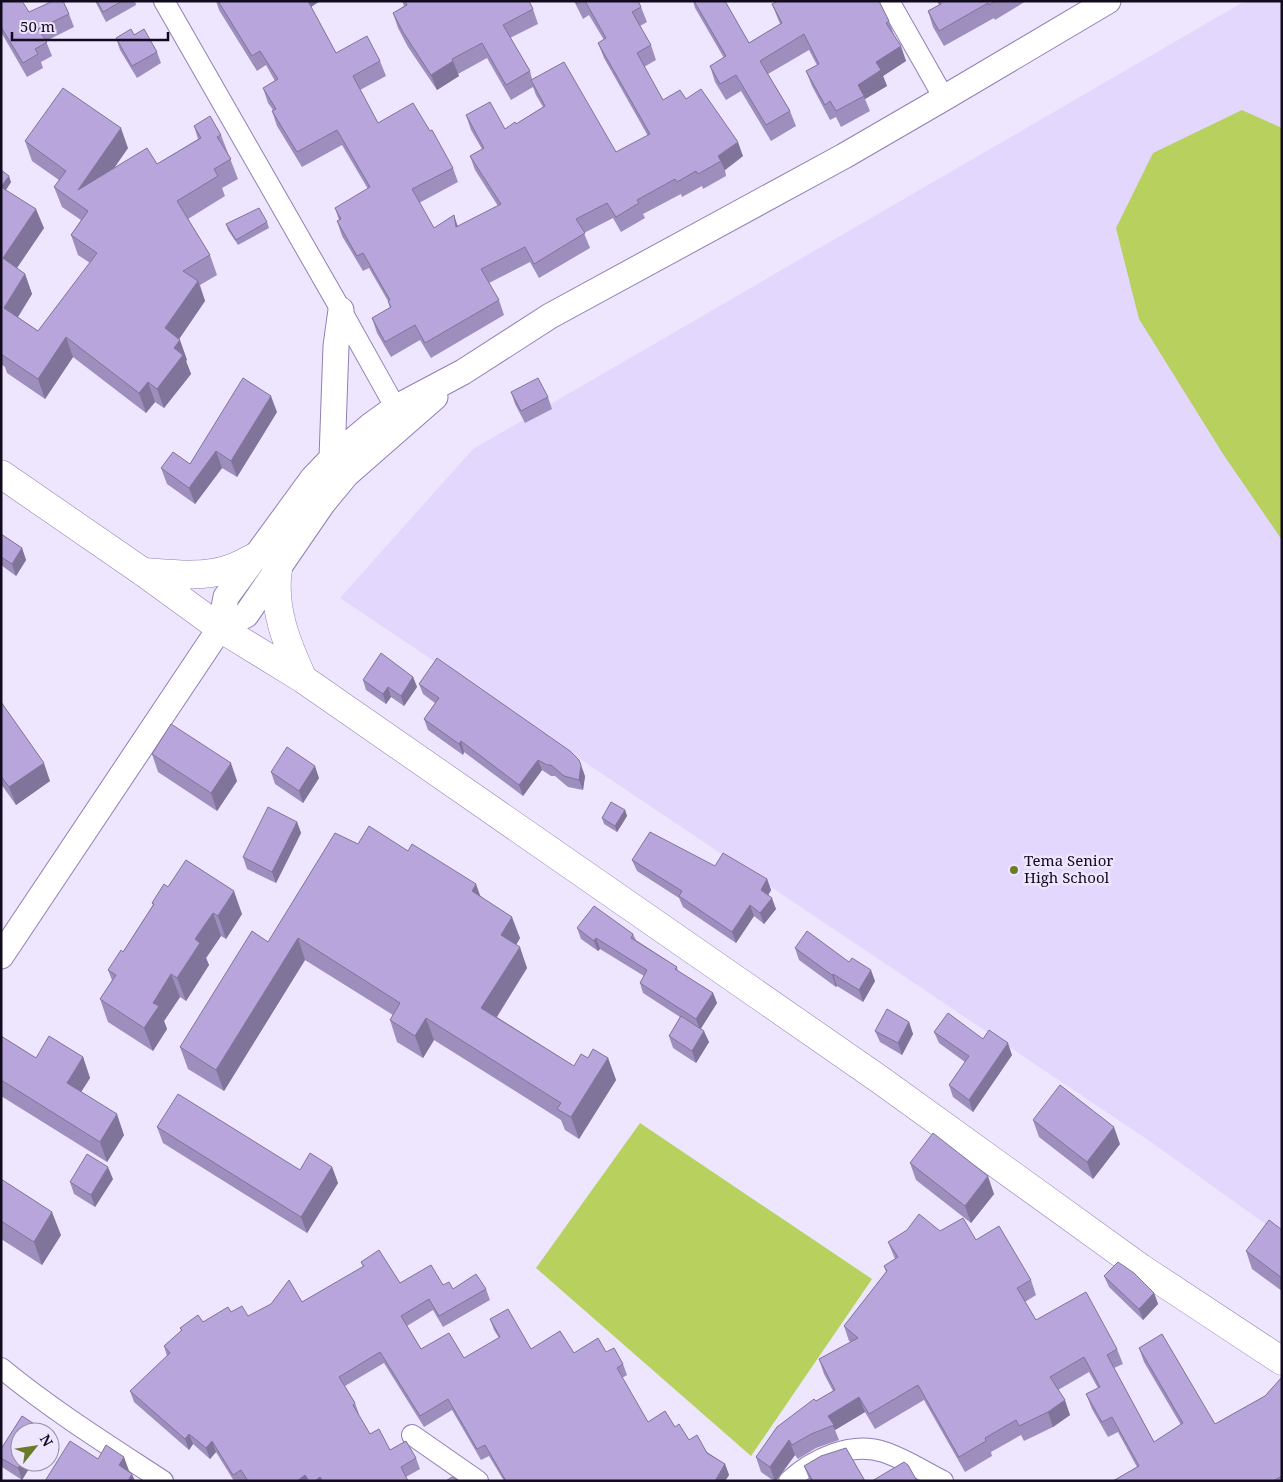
<svg xmlns="http://www.w3.org/2000/svg" width="1283" height="1482" viewBox="0 0 1283 1482" font-family="'Noto Serif',serif">
<style>
.built{fill:#e4d7fe}
.green{fill:#b7d05e}
.lines{fill:none;stroke-linecap:round;stroke-linejoin:round}
.minor-casing{stroke:#917fb4;stroke-width:22}
.tertiary-casing{stroke:#917fb4;stroke-width:27}
.secondary-casing{stroke:#917fb4;stroke-width:29}
.minor{stroke:#fff;stroke-width:20}
.tertiary{stroke:#fff;stroke-width:25}
.secondary{stroke:#fff;stroke-width:28}
.wall{fill:#9d8ebd}
.shaded-wall{fill:#80749a}
.building{fill:#b7a5dc;stroke:#80749a}
.poi-dot{fill:#697a28;stroke:#eee6fe;stroke-width:2}
.labels{text-anchor:middle;stroke-width:5;stroke-linejoin:round;paint-order:stroke}
.poi-label{font-size:15px;fill:#120a1d;stroke:#eee6fe;text-anchor:start}
</style>
<rect width="100%" height="100%" fill="#eee6fe"/>
<path class="built" d="M1245 1H1282V1236L1151 1142 340 598 473 449Z"/>
<path class="green" d="M1242 110 1282 128V540L1223 454 1139 319 1116 228 1153 153Z
M640 1123 872 1279 751 1456 536 1268Z"/>
<g class="lines">
<defs>
<path id="minor" d="M164 1 341 310 403 421
M889 1 944 98
M1 1368C52 1410 108 1445 163 1481
M412 1435 478 1481
M789 1481C813 1459 851 1441 884 1452 903 1458 925 1472 943 1481"/>
<path id="tertiary" d="M332 458 336 346 341 310
M220 628 246 615 323 503 347 474 435 397
M1 956 220 628 226 597 313 478 332 458 370 426 395 408 463 372 550 316 844 156 944 98 1108 1"/>
<path id="secondary" d="M1 474 143 572 220 628 303 679 879 1079 1141 1268 1282 1361
M278 569C272 608 287 644 303 679
M143 572C171 574 202 578 229 569 239 566 248 560 257 556"/>
</defs>
<use href="#minor" class="minor-casing"/>
<use href="#tertiary" class="tertiary-casing"/>
<use href="#secondary" class="secondary-casing"/>
<use href="#minor" class="minor"/>
<use href="#tertiary" class="tertiary"/>
<use href="#secondary" class="secondary"/>
</g>
<path class="wall" d="M1 1 29 12 69 14 74 27 46 41 52 56 41 62 43 68 27 77 1 32Z
M95 1H135L136 5 106 22Z
M216 1H320L311 7 336 53 380 61 386 76 360 90 378 123 453 168 458 182 419 203 434 228 458 226 498 206 475 170 470 156 482 149 471 130 466 115 505 129 516 124 543 107 536 95 533 87 511 100 487 58 458 74 459 76 437 90 408 47 398 28 393 13 404 6 402 1H529L533 9 538 24 510 38 530 71 532 79 616 152 648 136 604 58 598 43 604 40 589 15 583 19 574 1H638L641 7 647 22 640 26 651 45 656 60 644 67 663 100 686 99 743 156 725 170 726 176 703 189 702 186 682 197 681 194 643 214 645 218 621 232 613 218 584 233 590 248 539 278 530 262 489 283 499 300 504 315 431 358 420 340 391 357 377 333 372 318 390 308 388 301 369 268 363 271 342 236 337 221 339 220 335 208 368 189 342 145 302 167 277 126 272 111 273 110 268 103 263 88 275 81 266 65 257 71 219 10Z
M693 1H725L749 43 780 24 772 4 889 21 894 35 906 61 883 76 887 86 865 99 870 111 841 127 836 117 830 120 812 86 806 71 817 65 809 50 768 74 790 111 796 126 771 141 741 91 726 100 715 82 710 66 724 58 695 8Z
M937 1H1026L995 20 994 18 944 46 933 27 928 11 939 5Z
M134 35 157 52 161 63 137 78 120 50 116 38Z
M194 126 221 135 238 179 222 188 225 196 188 219 210 255 217 275 200 285 205 301 179 339 187 360 186 361 191 374 164 408 155 402 146 413 73 357 45 399 7 373 5 367 1 364V170L11 182 6 190 44 228 17 268 25 274 32 294 18 317 38 331 90 263 78 255 71 235 81 220 62 207 54 187 59 180 32 161 25 141 128 148 114 168 157 164 198 139Z
M267 222 269 228 238 245 228 230 226 224Z
M511 392 548 397 552 409 525 423 515 404Z
M277 412 237 477 222 468 195 504 167 484 161 468 190 464Z
M1 534 22 548 26 560 16 576 1 565Z
M413 677 417 687 404 706 391 697 386 704 366 690 363 680Z
M419 684 585 776 583 790 568 787 555 776H551L542 770 523 796 464 752 463 755 428 730 424 719 435 703 423 694Z
M1 702 50 781 16 805 1 784Z
M152 754 237 781 217 811 158 772Z
M271 772 319 778 303 803 275 784Z
M625 810 627 816 617 832 604 824 602 818Z
M297 822 301 833 276 883 247 869 243 857Z
M358 844 481 896 520 938 516 945 527 968 497 1017 574 1066 588 1058H608L616 1080 579 1139 565 1130 561 1120 434 1040 423 1058 397 1042 390 1020 393 1015 305 960 224 1091 188 1069 180 1047 268 942Z
M632 860 715 866 767 879 771 890 768 895 776 909 764 924 754 916 736 943 683 907 679 898 637 871Z
M168 887 242 914 226 939 221 936 206 958 209 965 186 1001 180 997 164 1021 167 1029 153 1051 108 1022 100 999 112 980 108 970 123 952 153 905 152 903Z
M577 928 633 934 636 940 677 967 678 971 713 993 717 1003 701 1028 709 1042 696 1063 673 1048 669 1036 680 1017 643 993 640 983 644 976 600 949 598 951 581 939Z
M795 948 875 981 863 1002 837 986 836 987 799 960Z
M909 1022 913 1034 902 1055 880 1042 875 1031Z
M934 1032 983 1039 1012 1055 973 1112 953 1097 949 1085 965 1062 939 1043Z
M1 1036 36 1058 83 1057 90 1078 81 1092 124 1135 107 1162 1 1096Z
M1033 1120 1120 1144 1093 1179 1039 1137Z
M157 1127 300 1170 332 1167 338 1183 307 1233 163 1143Z
M910 1163 994 1194 971 1223 916 1180Z
M1 1179 61 1235 42 1265 1 1239Z
M113 1179 95 1207 74 1194 70 1182Z
M1282 1230V1291L1252 1269 1246 1251Z
M940 1231 976 1240 1031 1280 1036 1295 1025 1302 1036 1320 1117 1349 1123 1364 1114 1368 1154 1442 1181 1425 1144 1362 1139 1348 1215 1424 1265 1396 1282 1377V1481H1113L1137 1467 1118 1432 1108 1437 1092 1409 1086 1394 1098 1388 1089 1372 1058 1390 1070 1415 1053 1427 1024 1441 1021 1435 991 1452 992 1456 965 1472 924 1400 875 1429 865 1412 835 1430 839 1440 816 1448 798 1459 795 1455 776 1481H774L761 1472 756 1457 816 1401 833 1391 824 1374 819 1359 851 1342 849 1341 844 1326 886 1272 884 1266 895 1259 888 1242Z
M361 1262 400 1283 443 1285 453 1289H486L490 1300 443 1327 433 1310 407 1326 421 1349 464 1358 499 1338 494 1330 490 1319 531 1349 574 1353 606 1352 623 1364 627 1375 622 1378 648 1422 675 1427 689 1440 725 1464 729 1475 725 1481H504L489 1456 481 1460 452 1410 424 1427 384 1363 345 1386 355 1403 359 1414 358 1415 370 1434 390 1450 416 1458 420 1469 406 1477 408 1481H234L216 1452 210 1459 193 1444 189 1450 134 1402 130 1391 167 1356 164 1346 181 1331 180 1328 203 1322 231 1312 248 1316 302 1302 363 1267Z
M1104 1276 1154 1293 1158 1304 1143 1320 1109 1287Z
M22 1416 42 1429 43 1432H20V1462H33L22 1480 2 1467 1 1466V1449Z
M804 1466 865 1481H810Z"/>
<path class="shaded-wall" d="M307 1H320L309 8Z
M901 46 906 61 883 76 887 86 865 99 858 85 876 62Z
M453 61 459 76 437 90 431 75Z
M121 128 128 148 85 210 78 190Z
M738 142 743 156 725 170 718 156Z
M9 176 11 182 3 194 1 187Z
M36 209 44 228 10 278 3 258Z
M454 215 459 230 456 227Z
M25 274 32 294 11 328 4 308Z
M198 281 205 301 173 348 165 328Z
M66 337 73 357 45 399 38 379Z
M180 340 187 360 186 361 191 374 164 408 157 389 174 348Z
M148 382 155 402 146 413 139 393Z
M271 396 277 412 237 477 231 461Z
M216 451 222 468 195 504 189 488Z
M22 548 26 560 16 576 12 564Z
M413 677 417 687 404 706 401 696Z
M388 687 391 697 386 704 383 694Z
M461 741 464 752 463 755 459 744Z
M538 760 542 770 523 796 519 785Z
M44 763 50 781 16 805 9 787Z
M231 763 237 781 217 811 211 793Z
M581 765 585 776 583 790 579 780Z
M315 766 319 778 303 803 299 791Z
M625 810 627 816 617 832 615 826Z
M297 822 301 833 276 883 272 872Z
M767 879 771 890 765 901 761 890Z
M476 884 484 906 472 891Z
M234 891 242 914 226 939 218 916Z
M772 898 776 909 764 924 760 913Z
M750 905 754 916 736 943 732 932Z
M213 913 221 936 206 958 209 965 186 1001 177 978 195 939Z
M512 917 520 938 509 957 501 935Z
M298 938 305 960 224 1091 216 1070Z
M596 938 600 949 598 951 594 941Z
M520 947 527 968 489 1029 481 1008Z
M871 970 875 981 863 1002 859 990Z
M171 974 180 997 164 1021 167 1029 153 1051 144 1028 153 1003Z
M833 974 837 986 836 987 832 975Z
M713 993 717 1003 700 1030 696 1019Z
M426 1018 434 1040 423 1058 415 1036Z
M909 1022 913 1034 902 1055 898 1043Z
M704 1031 709 1042 696 1063 692 1051Z
M1008 1043 1012 1055 973 1112 969 1100Z
M83 1057 90 1078 74 1103 67 1083Z
M608 1058 616 1080 579 1139 571 1117Z
M117 1114 124 1135 107 1162 100 1142Z
M1114 1127 1120 1144 1093 1179 1087 1162Z
M108 1167 113 1179 95 1207 91 1195Z
M332 1167 338 1183 307 1233 301 1217Z
M988 1176 994 1194 971 1223 965 1206Z
M52 1212 61 1235 42 1265 34 1242Z
M1154 1293 1158 1304 1143 1320 1139 1309Z
M859 1397 865 1412 835 1430 828 1416Z
M1065 1400 1070 1415 1053 1427 1048 1412Z
M189 1434 193 1444 189 1450 185 1439Z
M789 1440 795 1455 776 1481H775L770 1467Z
M212 1441 216 1452 210 1459 206 1448Z
M124 1457 131 1476 132 1474 135 1481H124L119 1465Z
M22 1462H33L22 1480 18 1468Z
M725 1464 729 1475 725 1481H715Z
M305 1475 308 1481H297Z
M320 1477 322 1481H315Z"/>
<path class="building" d="M1 1H22L29 12 53 1H63L69 14 38 29 47 42 35 49 38 54 23 63 1 27Z
M97 1H122L103 12Z
M218 1H308L336 53 367 36 380 61 353 76 378 123 413 103 430 131 432 130 453 168 412 189 434 228 454 215 456 227 501 204 470 156 484 148 466 115 490 102 505 129 515 122 516 124 545 106 531 80 564 62 616 152 650 134 598 43 606 38 585 1H638L641 7 632 12 651 45 637 53 663 100 680 90 686 99 701 89 738 142 718 156 721 161 698 174 696 171 677 182 675 179 637 200 639 203 616 217 607 203 576 219 585 233 534 264 525 247 481 269 499 300 425 343 415 325 385 342 372 318 391 307 388 301 390 300 363 253 357 256 337 221 341 219 335 208 370 187 337 130 297 152 272 111 276 109 263 88 278 79 260 51 252 56Z
M405 1H529L533 9 503 25 530 71 506 85 482 43 452 59 453 61 431 75 403 32 393 13 407 5Z
M576 1H582L577 4Z
M694 1H725L749 43 782 23 772 4 778 1H879L889 21 886 23 901 46 876 62 881 70 858 85 864 96 836 111 830 101 825 105 806 71 819 64 804 34 760 61 790 111 766 125 736 75 720 84 710 66 726 56Z
M940 1H995L989 5 988 3 939 31 928 11 941 4Z
M131 29 134 35 144 29 157 52 132 66 116 38Z
M63 88 121 128 78 190 147 148 157 164 201 138 194 126 210 116 221 135 217 137 231 159 214 169 218 176 177 201 210 255 183 271 198 281 165 328 180 340 174 348 183 355 157 389 148 382 139 393 66 337 38 379 1 354V187L36 209 3 258 25 274 4 308 38 331 97 253 71 235 88 211 54 187 66 171 25 141Z
M1 170 9 176 1 187Z
M259 208 267 222 236 240 226 224Z
M243 378 271 396 231 461 216 451 189 488 161 468 173 452 190 464Z
M538 378 548 397 521 411 511 392Z
M1 534 22 548 12 564 1 557Z
M381 653 413 677 401 696 388 687 383 694 363 680Z
M437 658 570 751 579 760 581 765 579 780 564 776 551 765H547L538 760 519 785 461 741 459 744 424 719 439 698 419 684Z
M1 702 44 763 9 787 1 776Z
M171 724 231 763 211 793 152 754Z
M287 747 315 766 299 791 271 772Z
M611 802 625 810 615 826 602 818Z
M268 807 297 822 272 872 243 857Z
M369 826 408 851 412 844 476 884 472 891 512 917 501 935 520 947 481 1008 574 1066 581 1054 588 1058 593 1049 608 1058 571 1117 557 1109 561 1103 426 1018 415 1036 390 1020 400 1003 298 938 216 1070 180 1047 252 931 268 942 335 833 358 844Z
M650 832 715 866 723 853 767 879 761 890 772 898 760 913 750 905 732 932 679 896 682 891 632 860Z
M186 860 234 891 218 916 213 913 195 939 200 943 177 978 171 974 153 1003 159 1006 144 1028 100 999 116 975 108 970 121 950 123 952 154 904 152 903 164 884 168 887Z
M594 906 633 934 631 938 677 967 675 969 713 993 696 1019 640 983 647 970 596 938 594 941 577 928Z
M807 931 849 962 852 958 871 970 859 990 833 974 832 975 795 948Z
M887 1009 909 1022 898 1043 875 1031Z
M948 1013 983 1039 989 1030 1008 1043 969 1100 949 1085 969 1056 934 1032Z
M681 1016 704 1031 692 1051 669 1036Z
M1 1036 36 1058 49 1036 83 1057 67 1083 117 1114 100 1142 1 1080Z
M1060 1085 1114 1127 1087 1162 1033 1120Z
M178 1094 300 1170 310 1153 332 1167 301 1217 157 1127Z
M933 1133 988 1176 965 1206 910 1163Z
M87 1154 108 1167 91 1195 70 1182Z
M1 1179 52 1212 34 1242 1 1221Z
M919 1214 940 1231 963 1218 976 1240 999 1226 1031 1280 1017 1288 1036 1320 1086 1292 1117 1349 1107 1355 1154 1442 1183 1423 1139 1348 1162 1334 1215 1424 1265 1396 1282 1377V1476L1273 1481H1113L1139 1466 1112 1417 1102 1422 1086 1394 1100 1387 1084 1357 1050 1377 1065 1400 1048 1412 1019 1426 1016 1420 985 1438 986 1441 959 1457 918 1385 869 1414 859 1397 828 1416 834 1425 811 1434 792 1445 789 1440 770 1467 756 1457 777 1427 814 1399 816 1401 835 1390 819 1359 858 1338 844 1326 887 1271 884 1266 898 1257 888 1242 907 1230Z
M1269 1220 1282 1230V1278L1246 1251Z
M379 1250 400 1283 431 1265 443 1285 449 1282 453 1289 476 1274 486 1289 439 1316 429 1299 401 1316 421 1349 449 1333 464 1358 500 1337 490 1319 508 1309 531 1349 560 1331 574 1353 598 1338 606 1352 614 1348 623 1364 617 1368 648 1422 665 1411 675 1427 679 1424 689 1440 697 1435 707 1453 725 1464 715 1481H506L485 1445 477 1449 448 1399 420 1416 380 1352 339 1377 355 1403 353 1405 370 1434 379 1429 390 1450 406 1441 416 1458 401 1467 408 1481H323L320 1477 315 1481H309L305 1475 297 1481H248L241 1470 233 1475 212 1441 206 1448 189 1434 185 1439 130 1391 170 1353 164 1346 182 1330 180 1328 198 1315 203 1322 228 1307 231 1312 242 1306 248 1316 271 1304 289 1280 302 1302 364 1266 361 1262Z
M1118 1262 1134 1273 1154 1293 1139 1309 1104 1276Z
M22 1416 42 1429 40 1432H20V1462H22L18 1468 1 1458V1449Z
M70 1441 98 1459 106 1445 124 1457 119 1465 132 1474 128 1481H45Z
M846 1448 865 1481H813L804 1466 821 1456Z
M904 1462 908 1465 917 1481H872Z
M452 1477 459 1481H446Z"/>
<circle class="poi-dot" cx="1014" cy="870" r="5"/>
<g class="labels">
<g class="poi-label">
<text x="1024" y="866">Tema Senior<tspan x="1024" dy="17">High School</tspan></text>
</g>
</g>
<rect width="1283" height="1482" fill="none" stroke="#120a1d" stroke-width="5"/>
<g transform="translate(35 1447) rotate(60)"><circle r="24" fill="#eee6fe" stroke="#968ea4"/>
<path d="M0-4L9 19L0 12L-9 19Z" fill="#697a28"/>
<text y="-8" font-size="14" font-weight="bold" text-anchor="middle" fill="#120a1d">N</text>
</g>
<path d="M12 32v8h156v-8" fill="none" stroke="#120a1d" stroke-width="2.5"/>
<text x="20" y="32" font-size="15" fill="#120a1d" stroke="#eee6fe" stroke-width="4" paint-order="stroke">50 m</text>
</svg>
